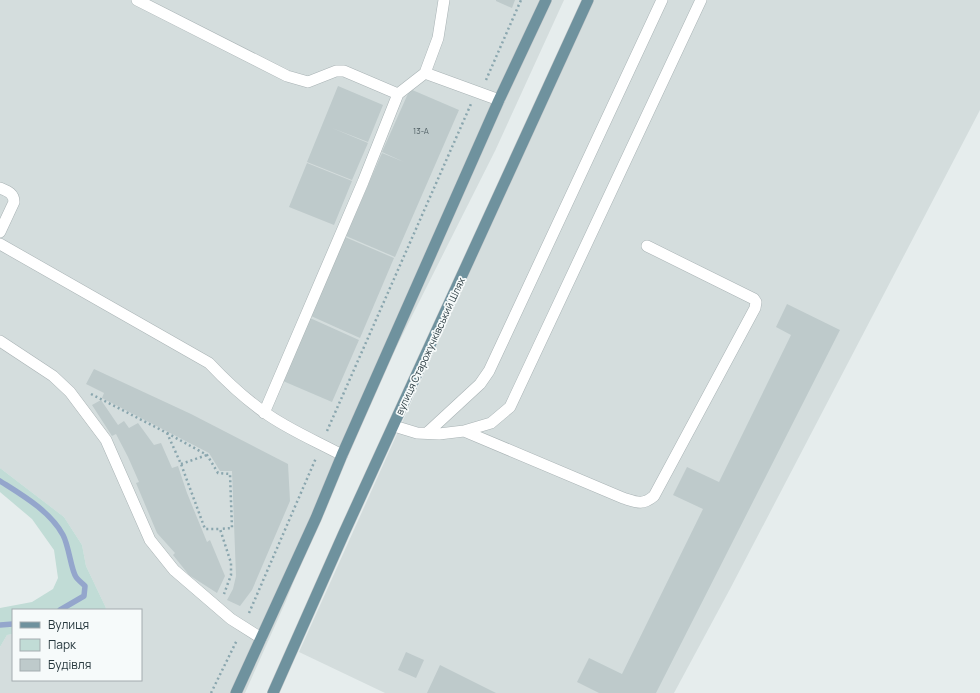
<svg xmlns="http://www.w3.org/2000/svg" width="980" height="693" viewBox="0 0 980 693" font-family="Manrope,sans-serif">
<style>
.built{fill:#d4dddd}
.green{fill:#c1dcd6}
.lines{fill:none;stroke-linecap:round;stroke-linejoin:round}
.stream{stroke:#94a6cc;stroke-width:5.5}
.building{fill:#becacb}
.service-casing{stroke:#a9b3b5;stroke-width:12}
.primary-casing{stroke:#c3c7c9;stroke-width:12}
.path{stroke:#8aa6ae;stroke-width:2.5;stroke-dasharray:2 3;stroke-linecap:butt}
.service{stroke:#fff;stroke-width:11}
.primary{stroke:#6f929e;stroke-width:11}
.labels{text-anchor:middle;stroke-width:3.5;stroke-linejoin:round;paint-order:stroke}
.number-label{font-size:8px;fill:#4d5c61}
.street-label{font-size:10px;fill:#27383e;stroke:#f6fafa}
</style>
<rect width="100%" height="100%" fill="#e6eded"/>
<path class="built" d="M0 0H564L495 151 342 455 286 601 245 693H0V647L7 635 13 634V680H141V610H105L106 608 86 566 82 545 64 517 0 468Z
M592 0H980V110L730 589 674 693H385L299 652Z"/>
<path class="green" d="M0 468 64 517 82 545 86 566 106 608 105 610H13V634L7 635 0 647V608L32 602 53 589 58 578 54 550 32 519 0 492Z"/>
<g class="lines">
<path class="stream" d="M0 481C22 495 50 511 63 535 69 546 71 570 76 577 78 580 82 583 85 586L84 596 60 610
M0 625 13 624"/>
</g>
<path class="building" d="M496 0H515L512 8 496 1Z
M338 86 383 105 368 142 332 128 368 143 352 180 307 162Z
M410 89 459 110 395 257 346 236 382 153 404 162 382 152Z
M307 163 352 181 334 225 289 207Z
M345 237 394 258 360 338 311 316Z
M787 304 840 330 656 693H599L577 682 589 658 622 674 703 509 673 495 687 467 719 482 791 335 776 327Z
M310 318 359 340 332 402 283 381Z
M94 369 191 414 288 464 290 501 252 590 240 606 227 600 233 589 236 576 232 471H220L209 453 102 398 104 393 86 384Z
M101 400 118 425 124 421 129 428 138 423 154 445 161 443 172 468 178 466 187 493 207 542 210 540 225 576 217 593 189 575 173 555 175 553 157 533 136 483 139 482 128 457 116 434 112 436 92 405Z
M406 652 424 660 416 678 398 670Z
M440 665 496 693H427Z"/>
<g class="lines">
<defs>
<path id="service" d="M137 0 287 76 308 82 336 71H344L398 94
M425 73 499 100
M0 188C7 191 14 193 14 202L0 232
M0 244 209 363C226 381 244 398 264 412 287 429 316 441 342 455
M0 341 53 376 70 392 106 440 150 540 174 570 231 619 261 638
M264 413 363 182 398 94 425 73 438 38 444 0
M394 426 417 433 439 434 464 431 491 423 510 407 701 0
M464 431 623 498C636 502 642 506 654 496L755 308 756 302 754 299 647 246
M427 433 480 384 489 371 662 0"/>
<path id="primary" d="M236 693 316 518 342 455 499 100 546 0
M273 693 344 533 588 0"/>
</defs>
<use href="#service" class="service-casing"/>
<use href="#primary" class="primary-casing"/>
<path class="path" d="M486 80 521 0
M91 394 167 433 181 464 205 529H220L231 563V575L224 594
M327 431 471 104
M167 433 207 455 218 473 230 474 232 528 220 529
M181 464 207 455
M249 613 316 458
M211 693 237 640"/>
<use href="#service" class="service"/>
<use href="#primary" class="primary"/>
</g>
<g class="labels">
<g class="number-label">
<text x="421" y="134">13-А</text>
</g>
<g class="street-label">
<text transform="translate(430 346) rotate(-65)" y="4">вулиця Старожучківський Шлях</text>
</g>
</g>
<rect x="12" y="609" width="130" height="72" fill="#f6fafa" stroke="#a3acaf"/>
<rect x="20" y="622" width="20" height="6" fill="#6f929e" stroke="#a3acaf"/>
<text x="48" y="629" font-size="12" fill="#27383e">Вулиця</text>
<rect x="20" y="639" width="20" height="12" fill="#c1dcd6" stroke="#a3acaf"/>
<text x="48" y="649" font-size="12" fill="#27383e">Парк</text>
<rect x="20" y="659" width="20" height="12" fill="#becacb" stroke="#a3acaf"/>
<text x="48" y="669" font-size="12" fill="#27383e">Будівля</text>
</svg>
